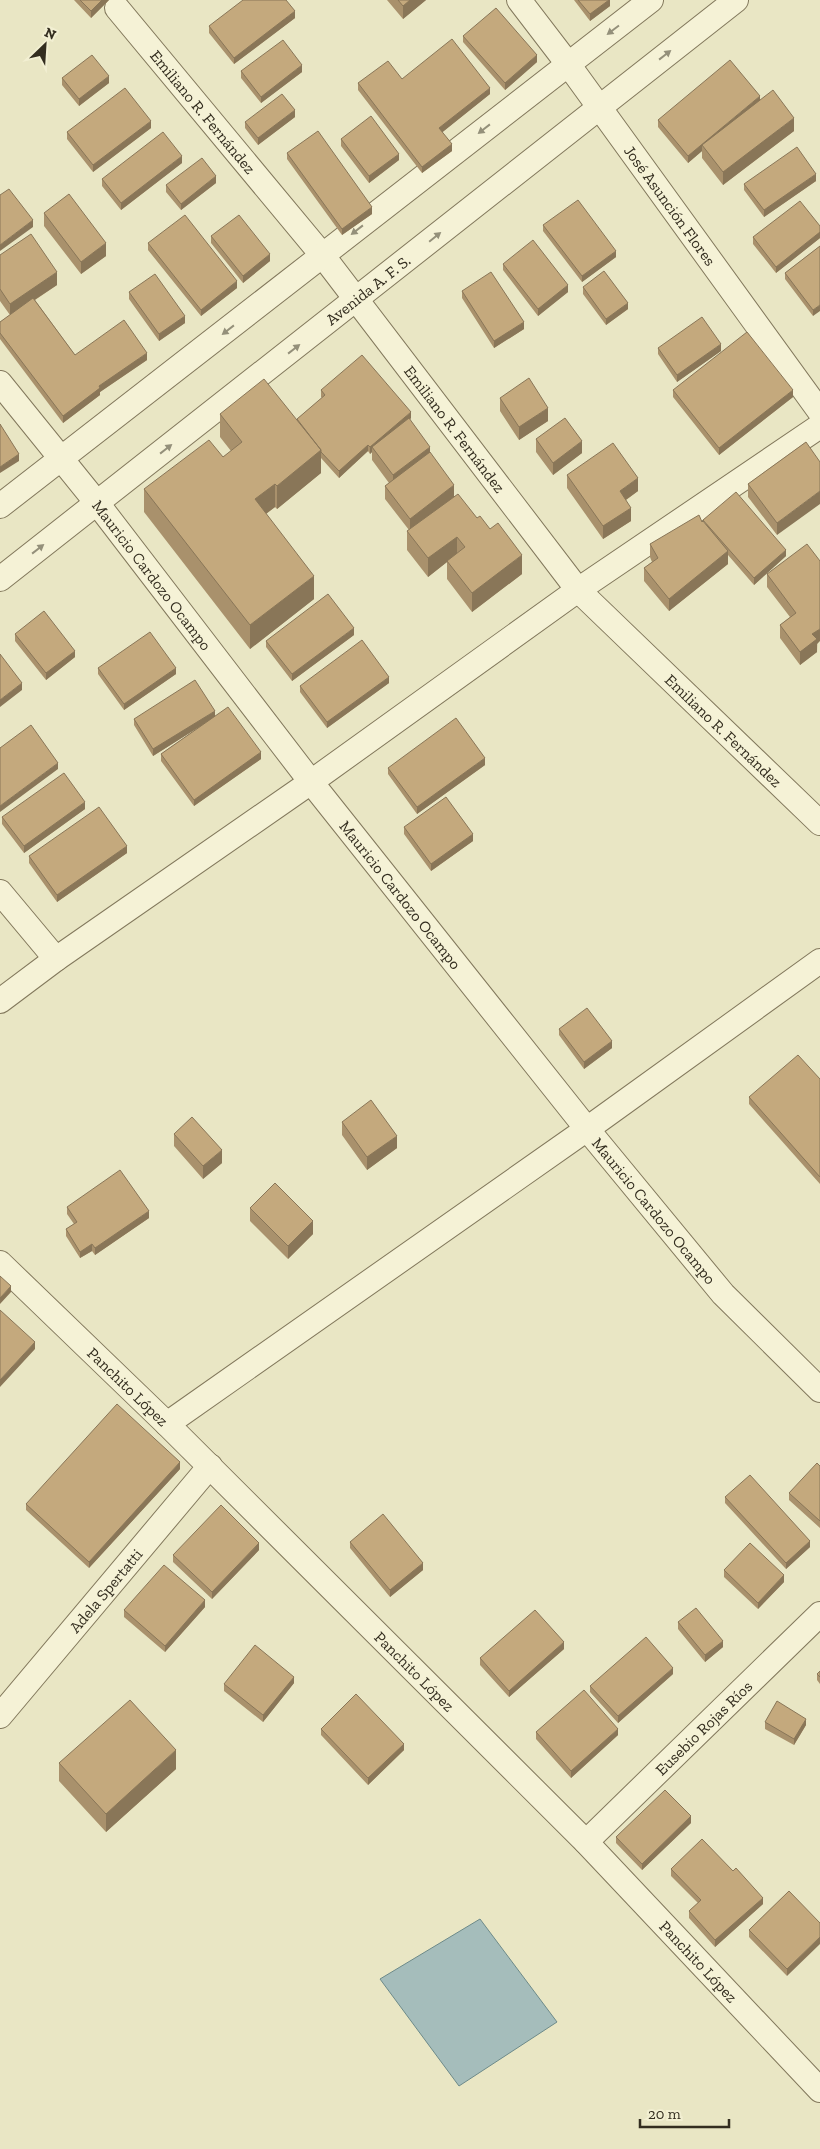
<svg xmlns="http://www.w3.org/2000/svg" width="820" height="2149" viewBox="0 0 820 2149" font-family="'Zilla Slab',serif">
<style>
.water{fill:#a5bdbb;stroke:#6d8a89}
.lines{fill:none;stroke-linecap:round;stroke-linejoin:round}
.street-casing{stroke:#82785c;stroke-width:26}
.street{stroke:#f5f2d6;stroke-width:24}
.wall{fill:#a9916c}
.shaded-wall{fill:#897658}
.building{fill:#c4a97d;stroke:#897658}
.oneway{fill:#94907a}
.labels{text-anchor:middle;stroke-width:4;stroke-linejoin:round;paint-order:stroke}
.street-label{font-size:16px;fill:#332d1f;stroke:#f2efd2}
</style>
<rect width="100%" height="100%" fill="#e9e6c4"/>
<path class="water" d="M480 1919 557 2022 459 2086 380 1979Z"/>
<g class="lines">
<defs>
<g id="street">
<path id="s1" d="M519 0 568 64 820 412"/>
<path id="s2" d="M117 8 323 256 578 590 820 823"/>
<path id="s3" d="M0 383 97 503 311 782 587 1129 723 1294 820 1390"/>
<path d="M0 506 651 0"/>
<path id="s4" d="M0 579 736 0"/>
<path d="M0 892 56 959"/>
<path d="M0 1001 56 959 311 782 578 590 820 426"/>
<path id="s5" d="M0 1263 167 1424 586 1842 820 2090"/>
<path d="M167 1424 587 1129 820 961"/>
<path id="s6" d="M0 1716 210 1466"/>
<path id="s7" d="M586 1842 820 1614"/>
</g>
</defs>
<use href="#street" class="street-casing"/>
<use href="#street" class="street"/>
</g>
<path class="wall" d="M74 0H109L91 18Z
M387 0H426L403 19Z
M574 0H610V6L590 21Z
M295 18 234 64 209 33V26Z
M463 36 537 62 505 90 463 42Z
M241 71 302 72 261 103 241 78Z
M62 78 109 83 79 106 62 85Z
M402 79 490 94 442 132 452 151 422 173 358 90V83Z
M295 117 258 145 245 128V122Z
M658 120 794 131 723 185 702 158V151L688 163 658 127Z
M151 128 93 172 67 139V132Z
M341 139 399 160 369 183 341 146Z
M287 153 372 214 342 235 287 159Z
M182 163 121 210 102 186V179Z
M816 181 764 217 744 190V184Z
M216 183 181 210 166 192V185Z
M44 213 106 256 81 274 44 226Z
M543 225 616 257 582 282 543 231Z
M820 226V238L776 273 753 244V237Z
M211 236 270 261 243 283 211 243Z
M148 243 237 288 201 316 148 250Z
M820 246 813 316 785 279V273Z
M0 255 57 285 35 300 75 355 147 360 100 392V395L63 423 0 339V322L10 315 0 301Z
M503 264 568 292 538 316 503 270Z
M583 287 628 309 606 325 583 294Z
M462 291 524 329 494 348 462 298Z
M129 292 185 323 159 341 129 299Z
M658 348 721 351 677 382 658 354Z
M321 390 411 418 410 420 430 453 454 496 477 518 522 574 472 612 447 579V562L428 577 407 550V531L409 530 385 499V486L389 483 372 460V452L370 454 368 451 339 478 321 458V473L277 509 275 507 266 514 314 599 250 649 144 512V489L223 457 231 451 220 437V414L297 419 322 398 321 397Z
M673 390 793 397 719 455 673 397Z
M500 398 548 421 519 440 500 411Z
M536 439 582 453 553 475 536 452Z
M806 442 777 535 748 497V484Z
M567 475 638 491 626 500 631 521 603 539 567 488Z
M702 522 786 556 754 585 728 555V564L669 611 644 581V568L652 562 650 557V544Z
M820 561 817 652 800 665 780 638V625L790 617 767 587V574Z
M15 634 75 657 46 680 15 641Z
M354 635 292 681 266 647V641Z
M98 668 176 674 124 710 98 674Z
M389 683 327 728 300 692V686Z
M215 716 261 759 194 806 161 761V754L202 725 153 756 134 725V719Z
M485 765 417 814 388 774V768Z
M85 809 24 853 2 824V817Z
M404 827 473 841 431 871 404 834Z
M127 853 57 902 29 863V856Z
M559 1029 612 1048 584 1069 559 1035Z
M820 1079V1184L749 1104V1097Z
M342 1122 397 1148 367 1170 342 1135Z
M174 1134 222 1163 203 1179 174 1146Z
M67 1207 149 1218 95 1255 92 1251 80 1258 66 1236V1229L74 1224 67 1214Z
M250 1208 313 1234 288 1259 250 1221Z
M820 1466V1528L789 1500V1493Z
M180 1469 89 1568 26 1510V1504Z
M725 1497 810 1547 786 1569 725 1503Z
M350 1542 423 1570 390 1597 350 1548Z
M259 1550 212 1599 173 1562V1555Z
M724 1570 784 1582 758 1609 724 1577Z
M205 1607 165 1652 124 1617V1610Z
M678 1622 723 1647 705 1662 678 1629Z
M564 1649 509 1697 480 1665V1658Z
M820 1671V1684L817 1680V1674Z
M673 1674 618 1723 590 1692V1686Z
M294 1683 263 1722 224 1691V1684Z
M765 1722 806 1725 794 1745 765 1729Z
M321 1729 404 1750 368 1785 321 1735Z
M536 1732 618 1735 571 1778 536 1739Z
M59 1763 176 1769 106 1832 59 1781Z
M691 1823 642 1870 616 1843V1837Z
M671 1869 733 1871 763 1904 715 1947 689 1918V1911L698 1903 671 1876Z
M789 1891 787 1976 749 1937V1930Z"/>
<path class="shaded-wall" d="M102 0H109L91 18V11Z
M410 0H426L403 19V6Z
M609 0H610V6L590 21V14Z
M295 11V18L234 64V58Z
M537 55V62L505 90V83Z
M302 65V72L261 103V97Z
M109 76V83L79 106V99Z
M490 88V94L439 135V128Z
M760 96V103L702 145V151L688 163V156Z
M295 110V117L258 145V138Z
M794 118V131L723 185V172Z
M151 121V128L93 172V165Z
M452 144V151L422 173V167Z
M399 154V160L369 183V176Z
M182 156V163L121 210V203Z
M816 174V181L764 217V210Z
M216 176V183L181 210V204Z
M372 207V214L342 235V229Z
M33 220V227L0 251V245Z
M820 232V238L776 273V267Z
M106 243V256L81 274V262Z
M616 251V257L582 282V276Z
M270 254V261L243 283V276Z
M57 272V285L10 316V304Z
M237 281V288L201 316V310Z
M568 285V292L538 316V309Z
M628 303V309L606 325V319Z
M820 305V311L813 316V310Z
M185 316V323L159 341V334Z
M524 322V329L494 348V341Z
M721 344V351L677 382V375Z
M147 353V360L100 392V395L63 423V416L99 386Z
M793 390V397L719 455V448Z
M548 408V421L519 440V427Z
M411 412V418L374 450 372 447V452L370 454V447Z
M582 441V453L553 475V463Z
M368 445V451L339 478V471Z
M430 447V460L393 488V475Z
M321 450V473L277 509V486Z
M19 454V461L0 473V467Z
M638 478V491L620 504V491Z
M275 484V507L255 522V499Z
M454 485V498L410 532V519Z
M820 491V504L777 535V523Z
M631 508V521L603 539V526Z
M457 537V555L447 561V562L428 577V558Z
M786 550V556L754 585V578Z
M728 551V564L669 611V599Z
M522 555V574L472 612V593Z
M314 576V599L250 649V625Z
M354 628V635L292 681V674Z
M820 629V641L817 644V652L800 665V652L812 634Z
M75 651V657L46 680V673Z
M176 668V674L124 710V704Z
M389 677V683L327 728V722Z
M22 683V690L0 707V700Z
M215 711V717L153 756V749Z
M261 752V759L194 806V800Z
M485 758V765L417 814V807Z
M58 763V769L0 812V806Z
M85 802V809L24 853V846Z
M473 834V841L431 871V864Z
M127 846V853L57 902V895Z
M612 1041V1048L584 1069V1062Z
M397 1136V1148L367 1170V1157Z
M222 1150V1163L203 1179V1166Z
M149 1211V1218L95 1255V1248Z
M313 1221V1234L288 1259V1246Z
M92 1244V1251L80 1258V1252Z
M11 1286V1292L0 1304V1298Z
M35 1342V1349L0 1387V1380Z
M180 1462V1469L89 1568V1562Z
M810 1541V1547L786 1569V1563Z
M259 1543V1550L212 1599V1592Z
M423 1563V1570L390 1597V1590Z
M784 1575V1582L758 1609V1603Z
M205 1600V1607L165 1652V1646Z
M723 1641V1647L705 1662V1655Z
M564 1642V1649L509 1697V1691Z
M673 1668V1674L618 1723V1716Z
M294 1677V1683L263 1722V1715Z
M806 1719V1725L794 1745V1739Z
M618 1729V1735L571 1778V1771Z
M404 1744V1750L368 1785V1778Z
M176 1750V1769L106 1832V1814Z
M691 1816V1823L642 1870V1864Z
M763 1898V1904L715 1947V1940Z
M820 1937V1944L787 1976V1969Z"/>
<path class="building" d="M80 0H102L91 11Z
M243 0H286L295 11 234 58 209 26Z
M398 0H410L403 6Z
M578 0H609L590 14Z
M496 8 537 55 505 83 463 36Z
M452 39 490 88 439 128 452 144 422 167 358 83 388 61 402 79Z
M283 40 302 65 261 97 241 71Z
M92 55 109 76 79 99 62 78Z
M730 60 760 96 688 156 658 120Z
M125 88 151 121 93 165 67 132Z
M773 90 794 118 723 172 702 145Z
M282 94 295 110 258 138 245 122Z
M371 116 399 154 369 176 341 139Z
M318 131 372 207 342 229 287 153Z
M163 132 182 156 121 203 102 179Z
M797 147 816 174 764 210 744 184Z
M202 158 216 176 181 204 166 185Z
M9 189 33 220 0 245V195Z
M69 194 106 243 81 262 44 213Z
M578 200 616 251 582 276 543 225Z
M800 201 820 226V232L776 267 753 237Z
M185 215 237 281 201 310 148 243Z
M239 215 270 254 243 276 211 236Z
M31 234 57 272 10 304 0 289V255Z
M533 240 568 285 538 309 503 264Z
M820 246V305L813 310 785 273Z
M604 271 628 303 606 319 583 287Z
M491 272 524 322 494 341 462 291Z
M155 274 185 316 159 334 129 292Z
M33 298 75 355 124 320 147 353 99 386 100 388 63 416 0 333V322Z
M702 317 721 344 677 375 658 348Z
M747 332 793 390 719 448 673 390Z
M362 355 411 412 370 447 368 445 339 471 321 452V450L297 419 325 395 321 390Z
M529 378 548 408 519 427 500 398Z
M264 379 321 450 277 486 275 484 255 499 314 576 250 625 144 489 209 440 223 457 242 442 220 414Z
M409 418 430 447 393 475 372 447Z
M565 418 582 441 553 463 536 439Z
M0 424 19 454 0 467Z
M806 442 820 462V491L777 523 748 484Z
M613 443 638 478 620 491 631 508 603 526 567 475Z
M430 452 454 485 410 519 385 486Z
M736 492 786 550 754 578 703 520Z
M458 494 477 518 480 516 490 529 498 523 522 555 472 593 447 561 465 547 457 537 428 558 407 531Z
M699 515 702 522 703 521 728 551 669 599 644 568 658 558 650 544Z
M807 544 820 561V629L812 634 817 639 800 652 780 625 796 613 767 574Z
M328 594 354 628 292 674 266 641Z
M44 611 75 651 46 673 15 634Z
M150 632 176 668 124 704 98 668Z
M362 640 389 677 327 722 300 686Z
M0 654 22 683 0 700Z
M195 680 215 711 153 749 134 719Z
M228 707 261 752 194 800 161 754Z
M456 718 485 758 417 807 388 768Z
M31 725 58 763 0 806V748Z
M64 773 85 802 24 846 2 817Z
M446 797 473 834 431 864 404 827Z
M99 807 127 846 57 895 29 856Z
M587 1008 612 1041 584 1062 559 1029Z
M798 1055 820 1079V1177L749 1097Z
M371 1100 397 1136 367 1157 342 1122Z
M192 1117 222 1150 203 1166 174 1134Z
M120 1170 149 1211 95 1248 92 1244 80 1252 66 1229 77 1222 67 1207Z
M275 1183 313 1221 288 1246 250 1208Z
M0 1276 11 1286 0 1298Z
M0 1310 35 1342 0 1380Z
M117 1404 180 1462 89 1562 26 1504Z
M817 1463 820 1466V1521L789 1493Z
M750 1475 810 1541 786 1563 725 1497Z
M221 1505 259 1543 212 1592 173 1555Z
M383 1514 423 1563 390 1590 350 1542Z
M750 1543 784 1575 758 1603 724 1570Z
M164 1565 205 1600 165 1646 124 1610Z
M696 1608 723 1641 705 1655 678 1622Z
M535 1610 564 1642 509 1691 480 1658Z
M646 1637 673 1668 618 1716 590 1686Z
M255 1645 294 1677 263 1715 224 1684Z
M820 1671V1677L817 1674Z
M584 1690 618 1729 571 1771 536 1732Z
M356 1694 404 1744 368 1778 321 1729Z
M130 1700 176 1750 106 1814 59 1763Z
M777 1701 806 1719 794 1739 765 1722Z
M665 1790 691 1816 642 1864 616 1837Z
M702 1839 733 1871 736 1868 763 1898 715 1940 689 1911 701 1900 671 1869Z
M789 1891 820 1923V1937L787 1969 749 1930Z"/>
<defs><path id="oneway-solid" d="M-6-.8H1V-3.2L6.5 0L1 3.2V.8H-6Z" transform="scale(1.25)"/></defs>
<g class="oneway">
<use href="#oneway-solid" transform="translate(613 30) rotate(143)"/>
<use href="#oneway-solid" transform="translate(665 55) rotate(-38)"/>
<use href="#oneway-solid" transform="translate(484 129) rotate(142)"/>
<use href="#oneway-solid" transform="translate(357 230) rotate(142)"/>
<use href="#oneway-solid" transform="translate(435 237) rotate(-39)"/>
<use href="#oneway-solid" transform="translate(228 330) rotate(142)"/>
<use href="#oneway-solid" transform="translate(294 349) rotate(-38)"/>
<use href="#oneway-solid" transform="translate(166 449) rotate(-38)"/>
<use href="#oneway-solid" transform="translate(38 549) rotate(-38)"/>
</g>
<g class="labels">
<g class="street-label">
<text dy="6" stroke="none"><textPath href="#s2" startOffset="135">Emiliano R. Fernández</textPath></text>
<text dy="6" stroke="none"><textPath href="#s1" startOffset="255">José Asunción Flores</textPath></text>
<text dy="6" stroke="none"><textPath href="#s4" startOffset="468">Avenida A. F. S.</textPath></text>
<text dy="6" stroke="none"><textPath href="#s2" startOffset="540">Emiliano R. Fernández</textPath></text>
<text dy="6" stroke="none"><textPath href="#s3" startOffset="245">Mauricio Cardozo Ocampo</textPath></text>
<text dy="6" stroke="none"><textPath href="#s2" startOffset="945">Emiliano R. Fernández</textPath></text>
<text dy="6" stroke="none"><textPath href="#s3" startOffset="650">Mauricio Cardozo Ocampo</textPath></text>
<text dy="6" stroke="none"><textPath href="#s3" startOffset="1055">Mauricio Cardozo Ocampo</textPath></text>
<text dy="6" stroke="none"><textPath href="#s5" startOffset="178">Panchito López</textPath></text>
<text dy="6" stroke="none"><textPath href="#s6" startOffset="164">Adela Spertatti</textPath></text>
<text dy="6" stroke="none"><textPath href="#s5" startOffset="582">Panchito López</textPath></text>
<text dy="6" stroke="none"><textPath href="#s7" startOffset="164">Eusebio Rojas Ríos</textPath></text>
<text dy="6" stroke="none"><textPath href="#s5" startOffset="988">Panchito López</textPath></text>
</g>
</g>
<g transform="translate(45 45) rotate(25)" stroke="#f2efd2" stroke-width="4" paint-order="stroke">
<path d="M0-4L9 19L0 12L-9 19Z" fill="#332d1f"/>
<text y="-8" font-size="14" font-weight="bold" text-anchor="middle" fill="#332d1f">N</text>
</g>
<path d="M640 2119v8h89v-8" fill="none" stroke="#332d1f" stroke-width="2.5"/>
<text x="648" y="2119" font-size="15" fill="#332d1f" stroke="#f2efd2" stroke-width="4" paint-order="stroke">20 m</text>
</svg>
